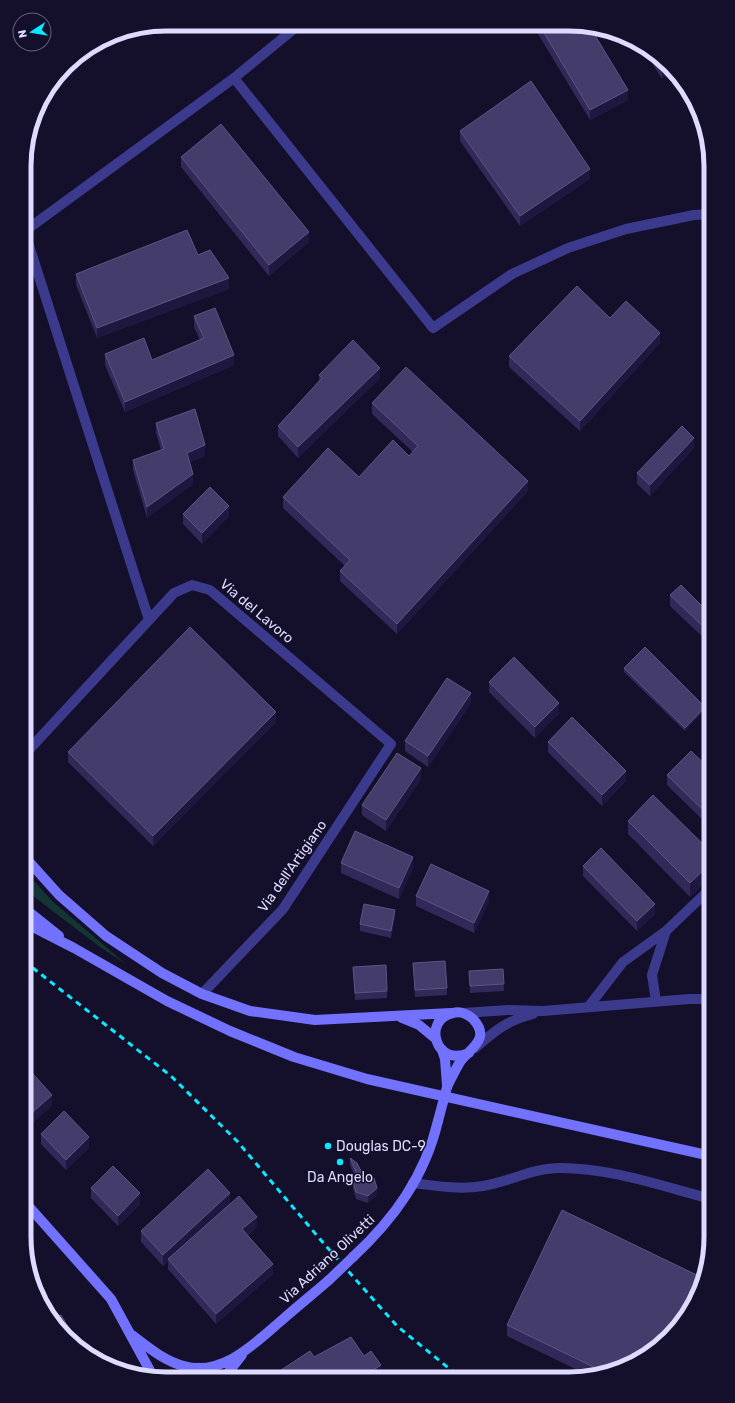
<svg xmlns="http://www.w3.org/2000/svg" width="735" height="1403" viewBox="0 0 735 1403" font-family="Rubik,sans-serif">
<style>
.grass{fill:#133634}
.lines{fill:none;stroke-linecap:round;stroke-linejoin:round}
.minor{stroke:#3c3a8c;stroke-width:10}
.tertiary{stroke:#3c3a8c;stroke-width:10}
.secondary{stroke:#7372ff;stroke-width:10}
.rail{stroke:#07eaff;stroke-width:3;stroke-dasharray:6 5;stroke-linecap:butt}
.secondary-bridge{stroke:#7372ff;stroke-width:10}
.wall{fill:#322959}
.shaded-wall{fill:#1e173f}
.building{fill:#443c6b;stroke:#5c5582}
.poi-dot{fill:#07eaff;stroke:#14102b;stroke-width:1.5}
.labels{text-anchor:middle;stroke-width:3;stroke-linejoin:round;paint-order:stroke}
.street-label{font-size:14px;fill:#dedbff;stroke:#14102b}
.poi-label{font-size:14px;fill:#dedbff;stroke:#14102b;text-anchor:start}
.rim{fill:none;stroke:#dedbff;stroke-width:5}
</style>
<rect width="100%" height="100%" fill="#14102b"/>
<path class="grass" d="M24 870 52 901 126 964 100 947 24 889Z"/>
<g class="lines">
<path class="minor" d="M234 78 433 328 512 274 568 248 626 229 694 215 711 214
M25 231 234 78 294 29
M25 233 149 620
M25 754 174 593 192 585 210 590 391 744 283 909 202 994
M656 1001 652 975 666 931
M589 1006 623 962 666 931 711 888
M413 1183C436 1186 460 1190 483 1186 509 1182 533 1168 560 1168 611 1168 661 1186 711 1199"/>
<path class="tertiary" d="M464 1013 508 1010 543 1011 689 999H711
M475 1048C496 1030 506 1021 533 1014"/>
<path class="secondary" d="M24 856 59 895 106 936 162 973 202 994 250 1011 315 1020 451 1013
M24 908 59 936
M24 920 33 927 74 948 167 1001 230 1031 294 1057 367 1079 711 1156
M402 1018 419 1025 436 1039
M442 1050 445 1059 447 1085
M447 1087C451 1079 455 1070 460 1062 469 1049 492 1039 473 1019 467 1014 460 1011 453 1013 422 1019 435 1068 469 1053
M24 1201 111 1299 154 1378
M353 1257C394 1219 425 1176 438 1121
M132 1335C148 1347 164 1361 184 1366 223 1377 256 1342 282 1320 298 1306 314 1293 329 1280
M183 1378 199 1368 209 1378
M224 1378 242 1355"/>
<path class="rail" d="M24 961 171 1076 237 1141 325 1245 397 1326 462 1379"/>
<path class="secondary-bridge" d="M438 1121 447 1087
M329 1280 353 1257"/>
</g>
<path class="wall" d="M535 26 590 27 628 100 590 120 535 29Z
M644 50 663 59 662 79Z
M460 131 590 179 520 226 460 141Z
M181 157 309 242 269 276 181 167Z
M198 255 229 289 97 338 76 285V274Z
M194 316 234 365 125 412 105 365V354L152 360 200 340 194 327Z
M610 318 660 343 580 431 509 367V356Z
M319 375 380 378 298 458 278 436V426L319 381Z
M372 403 528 491 397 634 340 581V571L345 566 283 508V497L359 477 409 456 413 452 372 414Z
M156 423 205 456 190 462 193 484 147 518 133 470V460L161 450 156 433Z
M694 448 650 496 637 484V473Z
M183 514 229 516 202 544 183 524Z
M711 548V571L705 565V555Z
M670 595 711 615V645L670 606Z
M624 668 705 710 685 731 624 672Z
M489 682 559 713 535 738 489 692Z
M471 703 428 767 405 751V741Z
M276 722 153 846 68 762V752Z
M711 731V752L705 747V736Z
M548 742 626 781 602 806 548 752Z
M711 770V828L667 785V775Z
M421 779 386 831 362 815V805Z
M628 821 711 852V876L690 897 628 834Z
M341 863 413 867 399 899 341 873Z
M583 866 655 914 637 931 583 876Z
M416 896 489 902 474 933 416 906Z
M395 917 391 938 360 931V924Z
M413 963 447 988V995L415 997Z
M353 967 387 991V998L355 1000Z
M503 969 504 991 470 993 469 971Z
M41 1134 89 1148 66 1170 41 1144Z
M350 1158 363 1175 377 1195 368 1203 356 1199 353 1188V1181L356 1179 350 1165Z
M91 1188 140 1204 118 1226 91 1198Z
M230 1204 218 1214 257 1227 248 1235 273 1274 216 1324 168 1269V1261L163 1266 141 1242V1231Z
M507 1325 615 1372 590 1376 507 1336Z"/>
<path class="shaded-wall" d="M667 66 672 73 662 79V69Z
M628 90V100L590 120V110Z
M590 169V179L520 226V216Z
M309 232V242L269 276V265Z
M229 278V289L97 338V328Z
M660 333V343L580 431V421Z
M234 355V365L125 412V402Z
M380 368V378L298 458V447Z
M694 438V448L650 496V485Z
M205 445V456L187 463V453Z
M193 474V484L147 518V507Z
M528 481V491L397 634V624Z
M229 506V516L202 544V533Z
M471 693V703L428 767V756Z
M559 703V713L535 738V727Z
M705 707V710L685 731V728Z
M276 712V722L153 846V836Z
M421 768V779L386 831V820Z
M626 771V781L602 806V795Z
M413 857V867L399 899V888Z
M711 863V876L690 897V883Z
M489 891V902L474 933V923Z
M655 904V914L637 931V921Z
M395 910V917L391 938V931Z
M52 1095V1106L24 1131V1120Z
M89 1137V1148L66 1170V1160Z
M377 1188V1195L368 1203V1196Z
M140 1193V1204L118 1226V1216Z
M230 1193V1204L169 1260 168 1259V1261L163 1266V1255Z
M257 1217V1227L242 1240V1229Z
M273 1264V1274L216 1324V1314Z
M381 1365V1376L376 1378H361Z"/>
<path class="building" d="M540 26 590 27 628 90 590 110Z
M653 54 663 59 667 66 662 69Z
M531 81 590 169 520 216 460 131Z
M221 124 309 232 269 265 181 157Z
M187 230 198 255 210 250 229 278 97 328 76 274Z
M577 286 610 318 626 301 660 333 580 421 509 356Z
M215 308 234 355 125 402 105 354 144 338 152 360 204 338 194 316Z
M353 340 380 368 298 447 278 426 322 378 319 375Z
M406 367 528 481 397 624 340 571 350 560 283 497 328 448 359 477 393 440 409 456 418 446 372 403Z
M195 409 205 445 187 453 193 474 147 507 133 460 164 449 156 423Z
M682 426 694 438 650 485 637 473Z
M210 487 229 506 202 533 183 514Z
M711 548V561L705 555Z
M681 585 711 615V634L670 595Z
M190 627 276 712 153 836 68 752Z
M645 647 705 707 685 728 624 668Z
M514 657 559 703 535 727 489 682Z
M447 678 471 693 428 756 405 741Z
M572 717 626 771 602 795 548 742Z
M711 731V742L705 736Z
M691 751 711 770V818L667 775Z
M397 753 421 768 386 820 362 805Z
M653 795 711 852V863L690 883 628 821Z
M355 831 413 857 399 888 341 863Z
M601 848 655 904 637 921 583 866Z
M431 864 489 891 474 923 416 896Z
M364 904 395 910 391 931 360 924Z
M445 961 447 988 415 990 413 963Z
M386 965 387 991 355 993 353 967Z
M503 969 504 984 470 986 469 971Z
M24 1064 52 1095 24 1120Z
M64 1111 89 1137 66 1160 41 1134Z
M350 1158 357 1163 363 1175 374 1178 377 1188 368 1196 356 1192 353 1181 358 1177Z
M113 1166 140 1193 118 1216 91 1188Z
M208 1169 230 1193 163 1255 141 1231Z
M239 1196 257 1217 242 1229 273 1264 216 1314 168 1259Z
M562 1210 703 1278 700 1291 682 1324 648 1355 615 1372 606 1373 507 1325Z
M61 1315 82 1350 72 1344 55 1319Z
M351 1337 364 1356 371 1351 381 1365 361 1378H273L272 1376 310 1351 314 1357Z"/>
<g class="poi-dot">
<circle cx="328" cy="1146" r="4"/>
<circle cx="340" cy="1162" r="4"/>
</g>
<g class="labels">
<g class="street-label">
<text transform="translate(257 611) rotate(40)" y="5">Via del Lavoro</text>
<text transform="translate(292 866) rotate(-55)" y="5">Via dell'Artigiano</text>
<text transform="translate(327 1259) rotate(-43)" y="5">Via Adriano Olivetti</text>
</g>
<g class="poi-label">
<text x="336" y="1151">Douglas DC-9</text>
<text x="340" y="1182" text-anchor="middle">Da Angelo</text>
</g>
</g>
<path d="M0 0H735V1403H0ZM166 31H569A135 135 0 0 1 704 166V1237A135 135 0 0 1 569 1372H166A135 135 0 0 1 31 1237V166A135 135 0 0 1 166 31Z" fill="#14102b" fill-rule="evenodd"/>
<path class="rim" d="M166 31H569A135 135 0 0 1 704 166V1237A135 135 0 0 1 569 1372H166A135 135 0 0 1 31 1237V166A135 135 0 0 1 166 31Z"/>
<g transform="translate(32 32) rotate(258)"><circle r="19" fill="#14102b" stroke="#656180"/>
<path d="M0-3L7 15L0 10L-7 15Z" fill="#07eaff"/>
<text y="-6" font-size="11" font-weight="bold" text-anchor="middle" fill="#dedbff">N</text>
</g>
</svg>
